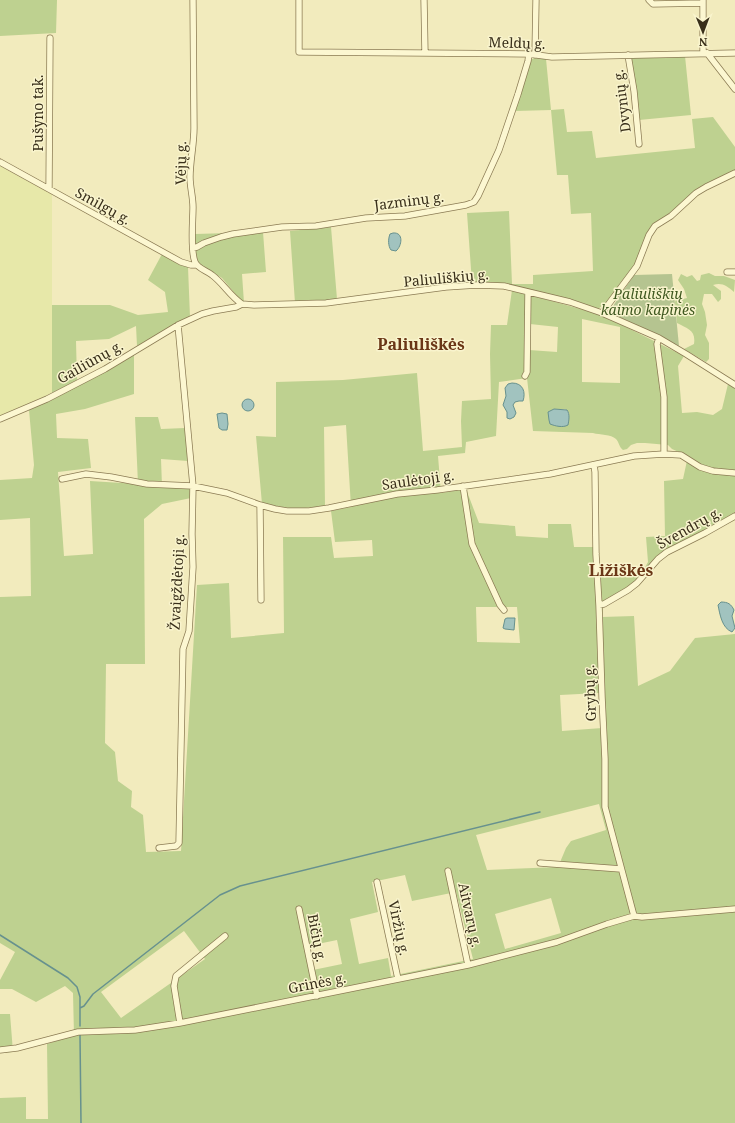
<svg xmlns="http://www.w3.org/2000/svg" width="735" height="1123" viewBox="0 0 735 1123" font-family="'Noto Serif',serif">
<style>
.farmland{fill:#e7e8a9}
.green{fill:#bed190;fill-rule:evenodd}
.cemetery{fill:#b5c490}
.water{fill:#a1c3bf;stroke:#67918e}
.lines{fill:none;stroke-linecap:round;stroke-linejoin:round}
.stream{stroke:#67918e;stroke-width:1.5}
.street-casing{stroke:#8b7b54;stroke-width:7}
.street{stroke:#fcf7d1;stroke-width:5.5}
.labels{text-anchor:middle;stroke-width:3;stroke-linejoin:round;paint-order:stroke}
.street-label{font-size:14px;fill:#392f1a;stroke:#f9f4cd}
.park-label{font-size:14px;font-style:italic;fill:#3f581f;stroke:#f9f4cd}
.quarter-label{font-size:16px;font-weight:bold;fill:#6a3616;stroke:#f9f4cd}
</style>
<rect width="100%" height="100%" fill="#f2ebbd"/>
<path class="farmland" d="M0 166 52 194V393L0 417Z"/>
<path class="green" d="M0 0H57L56 33 0 36Z
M685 56 691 115 639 120 631 57Z
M535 58 546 59 551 110 564 109 567 132 592 131 596 158 695 148 692 119 713 117 735 147V171L707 184 656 224 636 264 612 298 598 309 564 298 503 284 472 283 467 213 509 211 512 284H533V275L593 271 591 213 571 214 568 175H557L551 110 515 111 530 62 532 59Z
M331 227 337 299 295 303 290 231Z
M263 232 266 272 242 274 244 303 242 302 222 278 198 263 195 256V234Z
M162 254 188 267 190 317 137 346 136 326 109 339 76 341 77 380 52 393V305H110L138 315 168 312 165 292 148 280Z
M709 273 715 276H724L735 280 734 292C727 286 722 282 713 285L721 291V299L718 302 712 294H704L702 304 705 312 707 325 705 335 709 343V359L706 362 684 349 694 344C696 330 688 329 677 323L675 302 678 294 683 299 687 298 684 289 678 280 681 274 687 277 692 275 697 281 700 280 701 275Z
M512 290 602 315 684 356 678 366 682 413 697 412 713 415 722 409 728 384 735 388V520L665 555 632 590 603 606 602 617 634 616 638 686 670 671 695 638 735 634V1123H0V1098L26 1097V1119H48L47 1044 74 1035 73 993 65 986 36 1002 12 989H0V980L15 952 0 943V597L31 596 30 518 0 520V480L32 478 34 465 29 410 111 369 134 354V394L85 409 56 414 57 438 88 439 91 468 58 472 64 556 93 554 90 481 138 484 135 417H158L161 429 185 428 188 461 161 459 162 486 191 489V498L162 504 144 519 145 664H106L105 743 115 752 118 781 132 791 131 807 143 815 146 852 181 851 197 585 229 583 231 638 284 633 283 537H331L334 558 373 556 372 540 335 542 331 511 351 507 346 425 324 427 325 506 296 509 262 504 256 436 276 437V382L343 380 417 373 423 451 462 447 461 421 462 401 491 399 490 354 491 325H507ZM582 319 620 327V383L582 382ZM530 324 558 327 557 352 529 350ZM527 378 533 431 593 433C600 435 611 434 616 439 619 442 619 447 623 450L627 449 631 445 637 443H645L668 445 672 449 688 456 683 479 664 481 665 536 646 537 648 562 642 573 595 575 593 547H574L571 524H548V538L516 536 515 526 479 523 466 489 441 493 438 456 465 453 466 442 496 436 499 382ZM554 409H565L569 413 568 422 565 426H556L550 424 549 420V412ZM476 607H517L520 643 477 642ZM599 693 602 728 562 731 560 695ZM599 804 606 830 571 841 566 848 558 867 487 870 476 835ZM405 875 412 901 456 892 473 959 391 976 388 958 359 964 350 919 378 912 372 882ZM551 898 561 933 505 949 495 914ZM184 931 205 959 121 1018 101 992ZM337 940 342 964 313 970 308 946Z
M0 1014H10L13 1052 0 1053Z"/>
<path class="cemetery" d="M672 274 679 346 609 312 634 275Z"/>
<path class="water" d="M393 233C404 232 402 246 396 251L391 250C388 246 388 239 390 234Z
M512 383C523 383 526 392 523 401H519L515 402 513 405 516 413 514 417 510 419 507 418V412L503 405 506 396 505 388 508 384Z
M242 405a6 6 0 1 1 12 0a6 6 0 1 1-12 0Z
M554 409 567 410C570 414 569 420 568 425 563 428 555 426 550 424L549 420 548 412Z
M222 413 227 414 228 424 227 430H222L219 428 217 414Z
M721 602C728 602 731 604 734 610L732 616 735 628 732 632C722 628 720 615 718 605Z
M507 618H515L514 630 505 629 503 628 505 619Z"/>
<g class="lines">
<path class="stream" d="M0 935 68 978 77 987 80 997V1026
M80 1008 84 1006 93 994 220 895 240 886 540 812
M80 1035 81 1123"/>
<defs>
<path id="street" d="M193 0C193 43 194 85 194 128 194 144 190 161 190 177 190 187 193 197 193 207 193 221 190 250 195 262 198 269 206 270 212 275 223 283 230 296 242 304
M299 0V52L529 54 552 57 735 53
M424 0 425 53
M649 0 653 4 703 3
M703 0V53
M707 53 735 89
M535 55 536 0
M628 55 634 91 639 144
M0 162 181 262 191 265H197
M49 189 50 38
M193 248 197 247 204 243 221 237 233 234 282 227 316 226 366 218 405 216 466 205 474 202 478 196 499 150 518 94 528 61 529 54
M727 272H735
M602 313 637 266 649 235 655 226 671 216 696 193 706 187 735 173
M659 338 657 344 664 397V454
M525 376 527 372 528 292
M0 419 47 399 105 369 178 325 202 314 213 311 236 307 242 304 254 305 326 303 446 287 477 285 504 286 570 302 602 313 659 338 686 354 735 385
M594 465 595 472 596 554 599 605 602 697 605 759V807L634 916
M62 479 86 474 111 477 147 484 193 486 227 493 260 505 275 509 287 511H309L329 508 397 494 437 490 550 474 634 456 664 454 681 455 700 467 713 471 735 473
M463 486 472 544 500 605 504 610
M260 505 261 600
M599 605 604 604 628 590 637 583 658 559 667 552 705 533 735 516
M159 848 176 846 179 843 183 649 189 631 193 567 192 534 193 486 178 325
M540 863 621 869
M448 871 468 965
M377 882 398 979
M299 909 317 996
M180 1023 174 986 176 976 225 936
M0 1050 17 1048 78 1032 135 1030 180 1023 468 965 557 942 607 924 634 916 642 917 735 909"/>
</defs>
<use href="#street" class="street-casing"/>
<use href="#street" class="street"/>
</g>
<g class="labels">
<g class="street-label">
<text transform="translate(517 43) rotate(2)" y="5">Meldų g.</text>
<text transform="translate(622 101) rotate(-97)" y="5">Dvynių g.</text>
<text transform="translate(38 113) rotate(-90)" y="5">Pušyno tak.</text>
<text transform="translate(181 163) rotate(-89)" y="5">Vėjų g.</text>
<text transform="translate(409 201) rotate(-7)" y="5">Jazminų g.</text>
<text transform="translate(103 206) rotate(29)" y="5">Smilgų g.</text>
<text transform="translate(446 278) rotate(-5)" y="5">Paliuliškių g.</text>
<text transform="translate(90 362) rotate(-29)" y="5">Gailiūnų g.</text>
<text transform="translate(418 480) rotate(-8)" y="5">Saulėtoji g.</text>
<text transform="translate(689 528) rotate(-29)" y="5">Švendrų g.</text>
<text transform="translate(177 582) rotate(-87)" y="5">Žvaigždėtoji g.</text>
<text transform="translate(590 693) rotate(-92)" y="5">Grybų g.</text>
<text transform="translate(470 915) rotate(78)" y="5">Aitvarų g.</text>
<text transform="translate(399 928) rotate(78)" y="5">Viržių g.</text>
<text transform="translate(317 938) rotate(79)" y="5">Bičių g.</text>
<text transform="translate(317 983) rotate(-11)" y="5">Grinės g.</text>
</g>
<g class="park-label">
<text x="648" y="299">Paliuliškių<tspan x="648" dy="16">kaimo kapinės</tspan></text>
</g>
<g class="quarter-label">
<text x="421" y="350">Paliuliškės</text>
<text x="621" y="576">Ližiškės</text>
</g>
</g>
<g transform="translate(703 32) rotate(179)" stroke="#f9f4cd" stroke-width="3" paint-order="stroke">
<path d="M0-3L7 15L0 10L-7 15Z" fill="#392f1a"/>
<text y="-6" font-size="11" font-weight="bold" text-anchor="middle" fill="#392f1a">N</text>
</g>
</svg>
